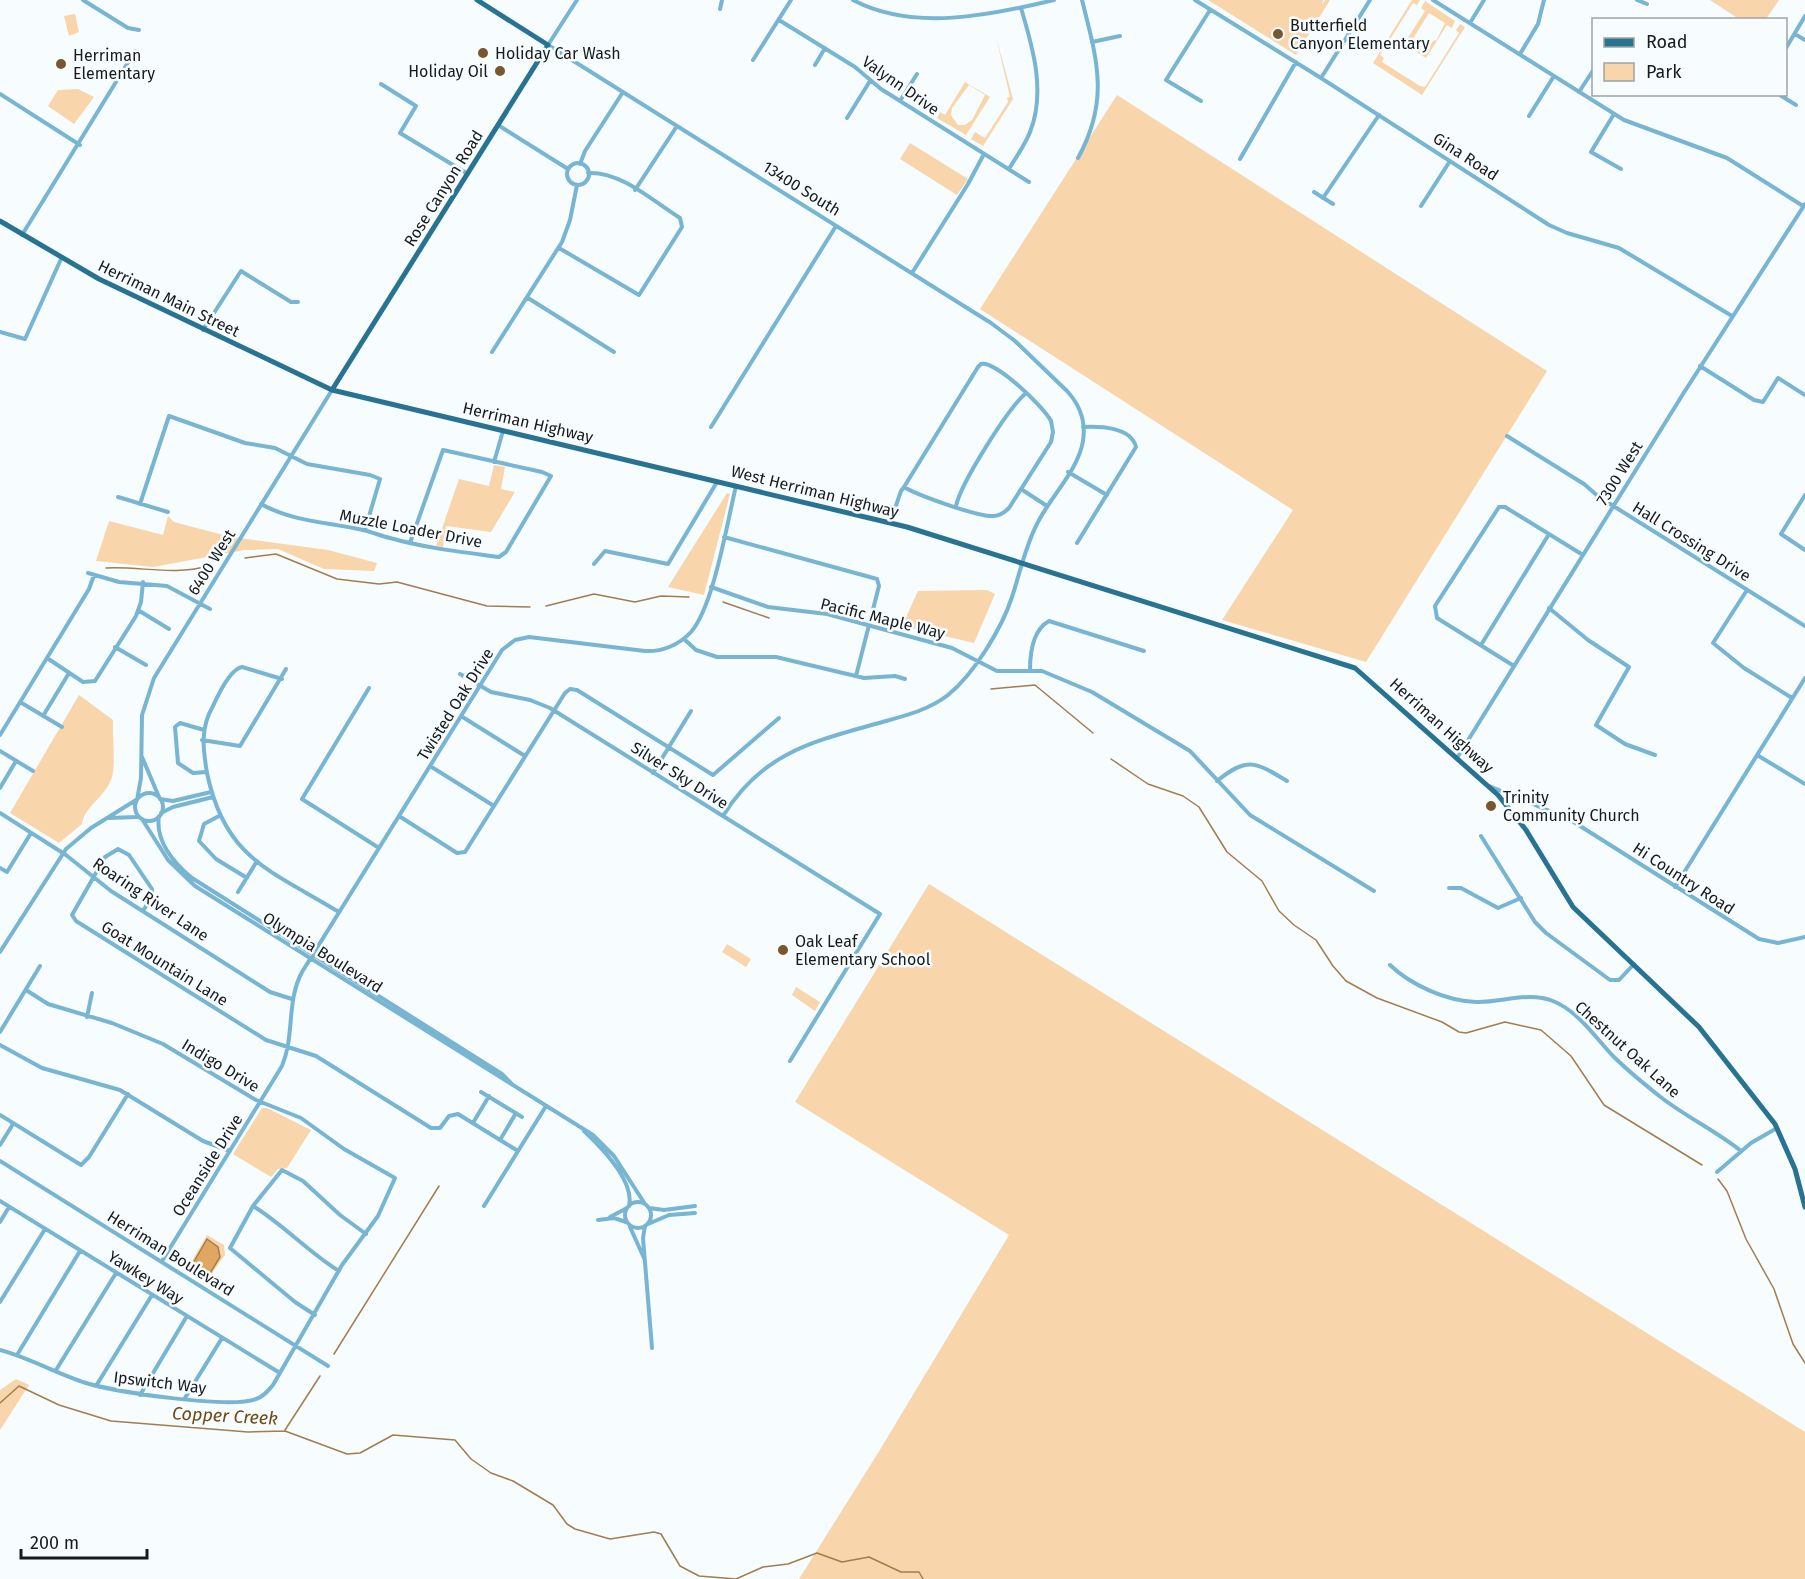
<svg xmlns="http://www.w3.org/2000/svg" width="1805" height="1579" viewBox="0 0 1805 1579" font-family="'Fira Sans',sans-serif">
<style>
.green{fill:#f8d5aa;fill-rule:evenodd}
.water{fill:#dfa761;stroke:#a37d4c;stroke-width:1.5}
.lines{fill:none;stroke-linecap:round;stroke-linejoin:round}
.stream{stroke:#a37d4c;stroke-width:1.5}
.minor{stroke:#77b5d2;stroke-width:4}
.major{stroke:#287392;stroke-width:5}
.poi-dot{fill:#78572e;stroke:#f7fcff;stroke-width:2}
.labels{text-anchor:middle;stroke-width:5;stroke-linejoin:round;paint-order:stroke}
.poi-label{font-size:16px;fill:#181a1b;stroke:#f7fcff;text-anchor:start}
.street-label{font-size:16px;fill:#181a1b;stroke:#f7fcff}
.water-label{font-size:18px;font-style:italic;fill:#6f4a14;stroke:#f7fcff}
</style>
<rect width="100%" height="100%" fill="#f7fcff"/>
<path class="green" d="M1208 0H1323L1322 5 1325 0H1330L1296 55Z
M1412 0H1420L1417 5 1413 3 1380 55 1384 58 1382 62 1420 86 1425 87 1459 33 1456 30 1460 24 1465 27 1422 95 1373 63Z
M1710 0H1779L1766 19H1739Z
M1425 1 1455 21 1452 28 1447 25 1426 58 1404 44 1425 11 1421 8ZM1429 13 1445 23 1436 41 1434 40 1424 54 1409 45Z
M75 14 79 32 69 36 64 16Z
M996 37 1013 99 983 146 971 139 975 132 985 138 1008 102 1007 98 1010 97Z
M965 82 990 97 966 135 937 118 940 112 945 115ZM969 85 985 95 972 120 965 125H958L951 115 952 108Z
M78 89 94 97 74 124 48 106 58 90Z
M1117 95 1547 371 1366 662 1222 620 1293 510 980 309Z
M910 143 968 179 957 195 900 159Z
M494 465 505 467 501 489 515 492 491 532 446 526 443 547 436 546 459 479 489 486Z
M727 493 730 494 704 595 668 587Z
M168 516 174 522 231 537 328 550 377 563 374 571 324 569 278 549 245 550 153 567 96 561 109 521 163 535Z
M987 590 995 594 974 643 902 626 918 591Z
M79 695 113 720C112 735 116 763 112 777 106 797 85 805 82 824L59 843 10 813Z
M929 884 1805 1432V1579H799L878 1453 1009 1235 795 1102Z
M727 944 751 959 746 967 722 952Z
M796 987 820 1002 815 1011 792 995Z
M262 1108H267L311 1130 287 1168 278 1169 271 1177 233 1154Z
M207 1235 224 1245 225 1255 210 1276 189 1266Z
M16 1379 29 1385 0 1430V1390Z"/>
<path class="water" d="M207 1239 218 1247 220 1257 209 1275 192 1265Z"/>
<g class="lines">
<path class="stream" d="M245 558 276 554 337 579 379 584 397 582 487 606 530 607
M106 568C140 566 174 576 208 566
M723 602 769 618
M546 606 594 594 635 602 661 596 689 597
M991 689 1035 685 1093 733
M1111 759 1148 784 1183 796 1199 807 1227 852 1262 881 1279 911 1294 925 1316 940 1333 966 1346 981 1377 998 1442 1022 1459 1032 1466 1033 1505 1022 1541 1030 1571 1056 1604 1105 1702 1165
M1718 1179 1727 1191 1746 1239 1774 1289 1793 1344 1805 1363
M334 1354 439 1186
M0 1403 19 1386 59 1405 111 1421 248 1432 285 1431 347 1454 360 1453 393 1435 455 1440 471 1459 491 1473 513 1481 553 1505 567 1524 575 1529 610 1539 654 1532 661 1534 680 1566 699 1576 736 1579 763 1567 788 1564 817 1553 842 1562 869 1557 901 1572H919L923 1579
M285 1430 320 1376"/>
<path class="minor" d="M83 0 128 28 139 30
M577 0 548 45 991 323 1015 341 1067 391C1080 405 1086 422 1083 441 1078 471 1050 497 1037 524 1025 547 1020 573 1012 597 1002 628 974 674 948 695 930 709 908 715 886 721 816 741 764 750 723 816
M853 0C913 32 992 15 1054 0
M1195 0 1321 78 1549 225 1567 233 1619 248 1732 316
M1433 0 1624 120 1727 158 1803 206
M1637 0 1647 4
M720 9 722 0
M779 20 855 67 881 89 1029 182
M1470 23 1484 0
M1795 34 1805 40
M1092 42 1120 36
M1786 48 1805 16
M1520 54 1538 24 1544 0
M753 60 791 0
M815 65 825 48
M1321 78 1370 0
M381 84 416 106 400 133 468 174
M1579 92 1594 69
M0 94 80 145
M1778 94 1796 105
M900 101 917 74
M1201 101 1166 80 1210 10
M1614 114 1591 152 1621 169
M1529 116 1554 76
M847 118 870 81
M498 125 568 169
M1078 158C1110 100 1097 60 1082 0
M1240 159 1296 62
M567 174a11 11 0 1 1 22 0a11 11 0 1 1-22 0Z
M580 164 585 151 623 92
M1009 169C1016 157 1025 145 1030 132 1046 92 1033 48 1021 8
M635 190 677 126
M1314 192 1333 204
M1323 198 1379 115
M1421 206 1450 161
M22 235 135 51
M559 248 639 295 682 227 680 218C654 202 621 171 588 173
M912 273 968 184 984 154
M528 298 614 352
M203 330 241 271 291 302H298
M0 332 25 339 61 259
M492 352 562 242 570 220 577 185
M1700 366 1754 400 1763 402 1778 378 1805 395
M711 427 836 226
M1507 436 1584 484 1599 497 1805 626
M494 462 503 431
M1068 472 1107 495
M1021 489 1047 506
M1805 495 1781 534 1805 550
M118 497 168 512
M140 504 169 416 245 443 275 448 307 464 370 475 380 479 365 530
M261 504C293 522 328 522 363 530 372 532 381 536 390 538 425 548 462 552 499 557L506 552 551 476 542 472 443 450 410 543
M956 506C961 483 1007 410 1025 394
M890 523 901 491 904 487 978 367 981 364C995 360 1044 407 1051 421L1053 432 1051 442 1009 508C1005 512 1000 516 993 516 978 517 917 495 904 487
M724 537 877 579 879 586 856 676
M1077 543 1136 447C1131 427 1100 426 1083 427
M594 564 605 551 668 564 717 482
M88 573 119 582 167 586 210 609
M711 587 768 607 827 614 952 648 997 671H1042L1092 692 1190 751 1250 815 1374 891
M1747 590 1713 643 1744 668 1792 698
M1549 608 1588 640 1629 667 1596 725 1625 744 1655 755
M138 610 169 629
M684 639 696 650 717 657H776L864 678 895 676 905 679
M1481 645 1549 534
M115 647 146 665
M47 658 83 682 95 681 136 616 141 602 143 582
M1514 666 1437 618 1435 606 1499 507H1505L1583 555
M1030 670C1030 654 1033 630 1049 621L1144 651
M460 674 491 692 530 700 550 708 880 914 790 1061
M282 679 242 667C230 669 218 695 213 706 200 728 203 749 207 773 225 859 270 870 339 912
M369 688 302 799 379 848
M20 702 62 727
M43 716 69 673
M461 716 525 756
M204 730 180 723 175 727 178 763 193 773 207 772
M0 735 89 589 94 575
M202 740 240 746 286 669
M0 751 33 771
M1757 755 1805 784
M142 757 159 797
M1457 758 1683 394 1805 204
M430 766 494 806
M653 773 691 711
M1217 781C1248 756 1255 762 1287 781
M1489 786 1569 819 1759 939 1778 943 1805 937
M0 788 16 761
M135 807a14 14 0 1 1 28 0a14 14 0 1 1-28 0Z
M160 799 173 801 211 792
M137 800 141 778 142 715 154 678 332 390
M0 813 66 855 111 891 270 992 292 999
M161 813 173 807 213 797
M159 816C155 841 174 863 192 878L502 1074 511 1083
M219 816 204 824 199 841 216 859 247 878
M399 816 457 853 465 852 565 693 570 689 577 690 713 775 779 718
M108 818 137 817
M142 819 168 860 195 886 593 1135 614 1156 645 1204
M1481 836 1535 922 1546 933 1610 980H1619L1634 964
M0 868 7 872 31 833
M1675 887 1805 678
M1449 888H1461L1498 908 1521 898
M238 892 257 861
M143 911 152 896V889L129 855 118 849 105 857 72 915 76 921 266 1040 316 1056 431 1128H440L449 1116 458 1114 518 1151
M0 952 66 849 91 828 136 800
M1390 965C1411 985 1446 1001 1476 1002 1501 1003 1528 991 1553 1001 1578 1011 1595 1037 1613 1056 1627 1070 1643 1083 1658 1095 1684 1116 1715 1130 1741 1151
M87 1017 92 993
M0 1032 40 966
M0 1045 42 1068 120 1090 203 1141 230 1151
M481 1092 522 1117
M0 1115 81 1165 89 1157 128 1094
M473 1123 489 1096
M584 1131C601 1147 635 1181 629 1206
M500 1140 516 1113
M0 1145 13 1124
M0 1161 328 1366
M1717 1172 1751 1143 1777 1128
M0 1201 280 1373
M625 1215a13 13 0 1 1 26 0a13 13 0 1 1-26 0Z
M253 1206C284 1225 308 1252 339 1271
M484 1206 546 1106
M649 1208 664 1210 695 1206
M610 1217 627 1208
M598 1220 614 1218 626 1222
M0 1222 9 1207
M648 1224 669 1215 695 1213
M645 1226 643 1238 652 1348
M630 1227 644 1258
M162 1261 282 1066C295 1035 286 1002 302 972L502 650 515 640 529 637 645 651C662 652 679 645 691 632 714 605 727 523 736 486
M0 1302 45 1229
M315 1315 295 1302 230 1248 253 1206 282 1170 303 1181 340 1215 366 1234
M0 1350C30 1358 57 1374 86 1383 115 1392 230 1409 256 1399 263 1397 268 1391 273 1385L342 1265 378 1216 395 1178 344 1149 301 1118 256 1100 163 1044 112 1023 48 1004 26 990
M17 1355 80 1251
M56 1370 116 1273
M96 1386 152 1295
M140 1395 187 1316
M185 1398 222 1338"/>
<path class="major" d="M0 221 99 279 332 390 907 527 1355 668 1498 795 1526 830 1573 907 1699 1027 1775 1124 1795 1169 1805 1207
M332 390 548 45 477 0"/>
</g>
<g class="poi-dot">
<circle cx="1278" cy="34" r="6"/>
<circle cx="483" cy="53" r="6"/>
<circle cx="61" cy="64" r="6"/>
<circle cx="500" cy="71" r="6"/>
<circle cx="1491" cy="806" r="6"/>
<circle cx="783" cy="950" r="6"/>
</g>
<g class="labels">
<g class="poi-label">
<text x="1290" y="31">Butterfield<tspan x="1290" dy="18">Canyon Elementary</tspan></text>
<text x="495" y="59">Holiday Car Wash</text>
<text x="73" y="61">Herriman<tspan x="73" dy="18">Elementary</tspan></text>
<text x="488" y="77" text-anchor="end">Holiday Oil</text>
<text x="1503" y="803">Trinity<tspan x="1503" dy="18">Community Church</tspan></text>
<text x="795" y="947">Oak Leaf<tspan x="795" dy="18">Elementary School</tspan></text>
</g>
<g class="street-label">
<text transform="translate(901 85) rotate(35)" y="6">Valynn Drive</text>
<text transform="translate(1466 156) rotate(33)" y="6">Gina Road</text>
<text transform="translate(443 188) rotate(-58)" y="6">Rose Canyon Road</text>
<text transform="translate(802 188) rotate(32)" y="6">13400 South</text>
<text transform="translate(169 298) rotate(26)" y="6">Herriman Main Street</text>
<text transform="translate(528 422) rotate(13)" y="6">Herriman Highway</text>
<text transform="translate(1619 473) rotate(-58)" y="6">7300 West</text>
<text transform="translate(815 491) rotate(14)" y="6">West Herriman Highway</text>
<text transform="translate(411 528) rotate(11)" y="6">Muzzle Loader Drive</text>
<text transform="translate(1692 541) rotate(32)" y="6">Hall Crossing Drive</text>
<text transform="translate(211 562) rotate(-58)" y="6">6400 West</text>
<text transform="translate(883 618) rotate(14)" y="6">Pacific Maple Way</text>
<text transform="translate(455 704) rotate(-58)" y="6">Twisted Oak Drive</text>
<text transform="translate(1442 725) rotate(42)" y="6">Herriman Highway</text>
<text transform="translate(680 775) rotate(32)" y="6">Silver Sky Drive</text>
<text transform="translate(1684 878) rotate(33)" y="6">Hi Country Road</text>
<text transform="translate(151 899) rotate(34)" y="6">Roaring River Lane</text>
<text transform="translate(323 952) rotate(32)" y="6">Olympia Boulevard</text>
<text transform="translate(165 963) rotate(32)" y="6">Goat Mountain Lane</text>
<text transform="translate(1628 1049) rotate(42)" y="6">Chestnut Oak Lane</text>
<text transform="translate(221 1065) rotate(31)" y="6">Indigo Drive</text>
<text transform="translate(207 1165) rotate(-58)" y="6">Oceanside Drive</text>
<text transform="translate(171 1253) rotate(32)" y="6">Herriman Boulevard</text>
<text transform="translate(146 1277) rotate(32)" y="6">Yawkey Way</text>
<text transform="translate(160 1382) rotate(7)" y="6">Ipswitch Way</text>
</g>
<g class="water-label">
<text transform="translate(225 1416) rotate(3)" y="6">Copper Creek</text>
</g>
</g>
<rect x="1592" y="18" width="195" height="78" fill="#f7fcff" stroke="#9ea2a4" stroke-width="1.5"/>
<rect x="1604" y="38" width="30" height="9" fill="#287392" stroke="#9ea2a4" stroke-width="1.5"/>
<text x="1646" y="48" font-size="18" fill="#181a1b">Road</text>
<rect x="1604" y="63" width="30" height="18" fill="#f8d5aa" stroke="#9ea2a4" stroke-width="1.5"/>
<text x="1646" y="78" font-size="18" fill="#181a1b">Park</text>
<path d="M21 1549v9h126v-9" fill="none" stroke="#181a1b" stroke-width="3"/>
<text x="30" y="1549" font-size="18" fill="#181a1b" stroke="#f7fcff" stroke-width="4.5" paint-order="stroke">200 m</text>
</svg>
